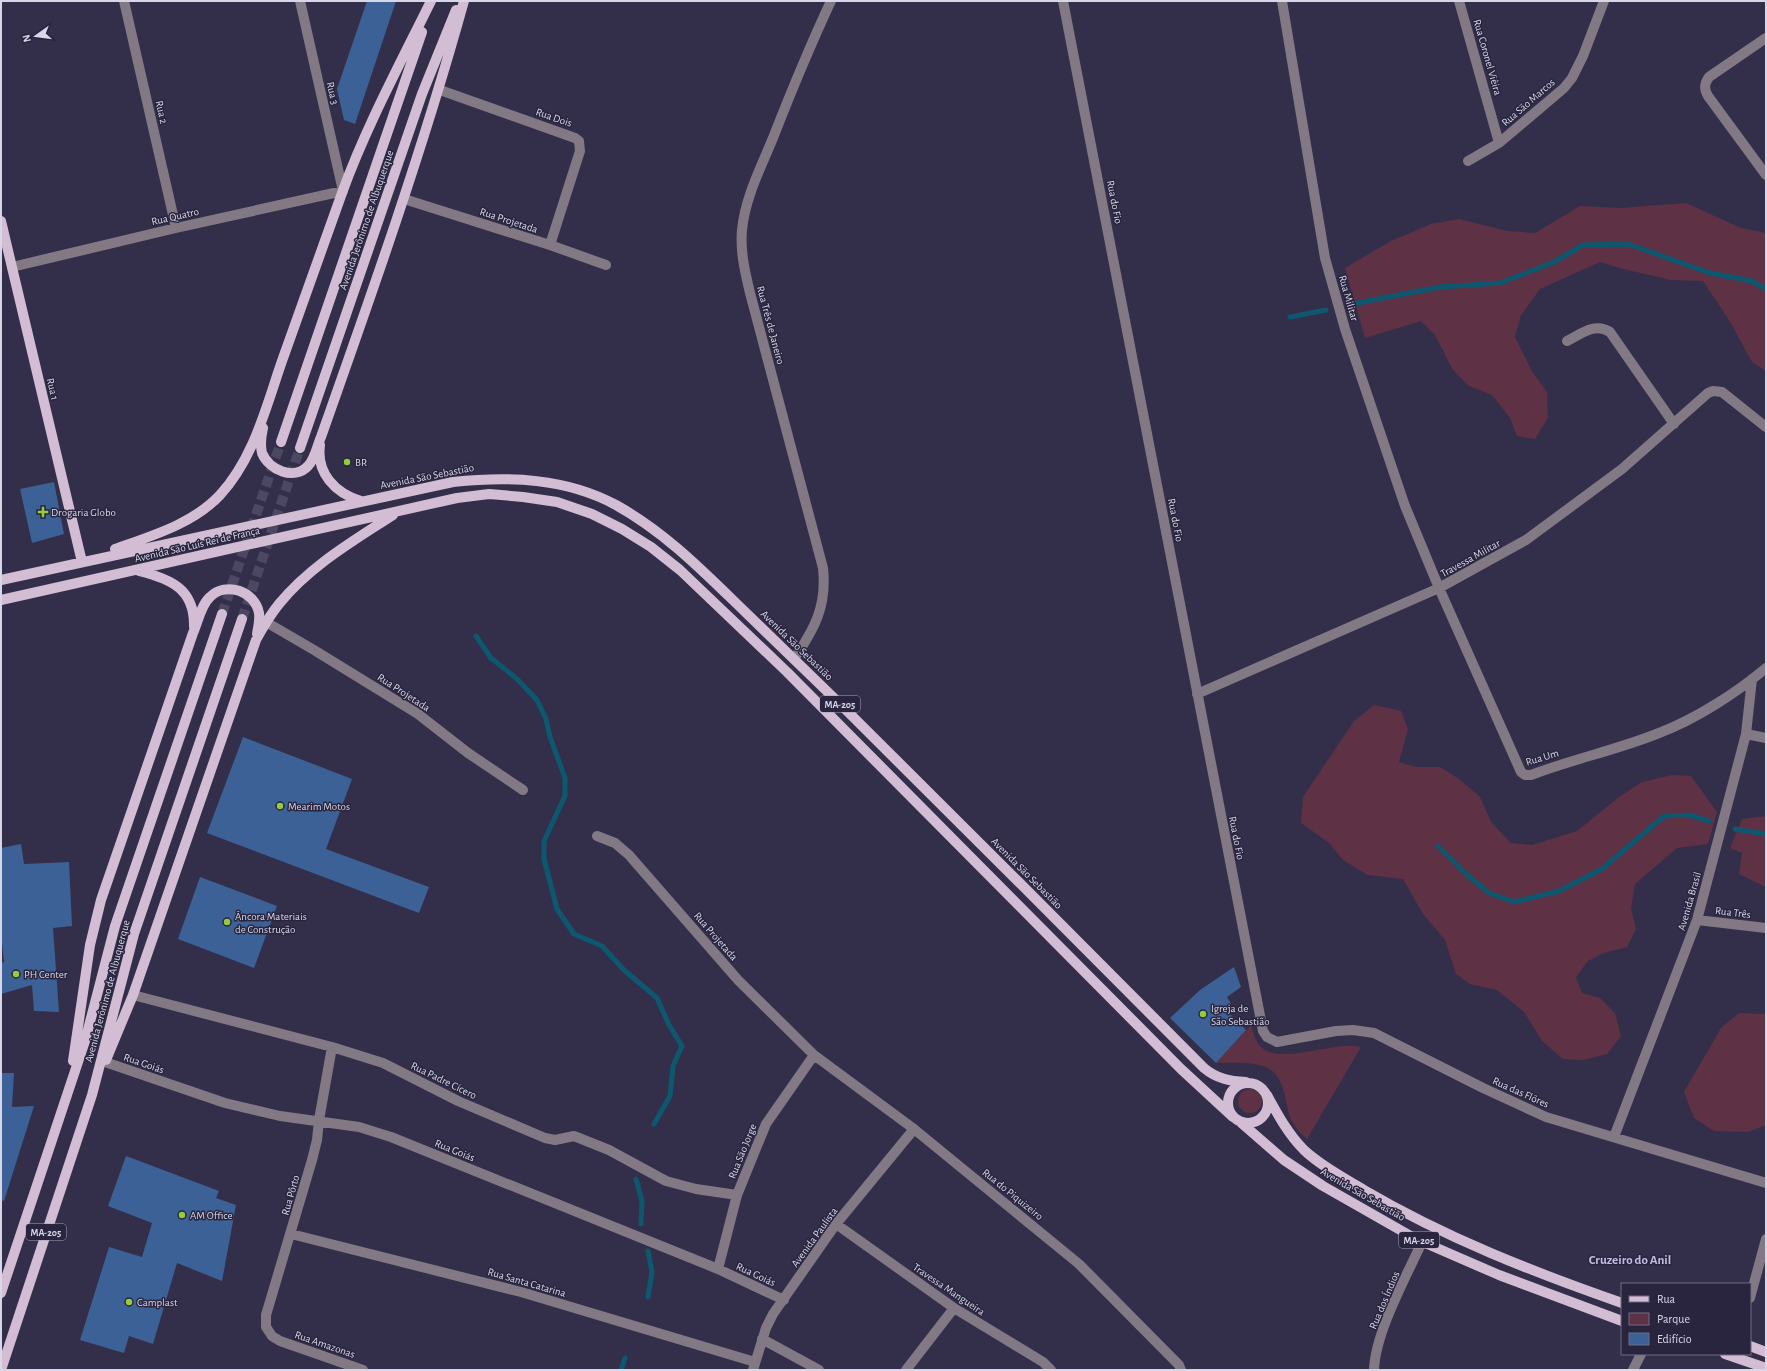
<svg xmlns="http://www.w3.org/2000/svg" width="1767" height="1371" viewBox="0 0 1767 1371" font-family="'Alegreya Sans',sans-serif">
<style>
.green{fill:#5e3144}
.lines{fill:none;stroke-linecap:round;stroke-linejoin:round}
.stream{stroke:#0d586f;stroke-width:5}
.building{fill:#3c6196}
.major-tunnel{stroke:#4c4862;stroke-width:10;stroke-dasharray:10 5;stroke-linecap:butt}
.minor{stroke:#837984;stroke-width:10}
.major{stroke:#d3bdd5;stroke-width:10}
.poi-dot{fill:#94cc3c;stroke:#29253f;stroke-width:1.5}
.labels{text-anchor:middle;stroke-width:3;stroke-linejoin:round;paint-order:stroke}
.shield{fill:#29253f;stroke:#a4a2b5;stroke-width:1}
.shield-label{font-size:10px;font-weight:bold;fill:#d8d7e8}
.street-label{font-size:11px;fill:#d8d7e8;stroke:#29253f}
.poi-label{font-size:11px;fill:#d8d7e8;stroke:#29253f;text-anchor:start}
.quarter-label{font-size:13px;font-weight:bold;fill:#c1bde0;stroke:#29253f}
</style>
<rect width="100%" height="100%" fill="#332f4a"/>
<path class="green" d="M1686 203 1741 228 1766 233V371L1752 362 1729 320 1703 281 1671 280 1623 269 1600 262 1540 289 1521 315 1515 337 1533 373 1547 392 1548 418 1535 439 1517 436 1510 418 1492 395 1469 386 1453 370 1435 335 1421 321 1365 338 1345 268 1391 241 1431 224 1459 219 1507 231 1535 233 1580 206 1620 208Z
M1374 705 1401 711 1408 729 1399 762 1416 767H1440L1459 779 1480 797 1491 822 1511 843 1532 845 1577 831 1619 797 1642 782 1672 775 1691 776 1717 812 1708 844 1677 848 1635 884 1631 908 1636 929 1627 947 1604 953 1588 961 1576 977 1582 993 1600 998 1615 1013 1621 1036 1607 1054 1583 1060 1563 1059 1542 1041 1524 1012 1497 990 1470 984 1456 974 1445 940 1423 914 1403 879 1368 875 1343 860 1329 843 1301 823 1303 797 1354 721Z
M1766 816V887L1739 874 1742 853 1730 848 1742 819Z
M1739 1013 1766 1014V1125L1748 1132 1714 1131 1694 1118 1684 1092 1721 1028Z
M1251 1025C1253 1032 1255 1041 1261 1047 1281 1066 1334 1040 1361 1047L1307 1139C1300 1133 1294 1127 1290 1117 1284 1098 1285 1070 1259 1065 1245 1062 1230 1063 1216 1063Z
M1238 1101a12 12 0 1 1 24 0a12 12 0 1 1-24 0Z"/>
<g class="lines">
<path class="stream" d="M1352 304 1440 287 1500 283 1554 262 1583 245 1628 244 1710 273 1752 281 1766 289
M1290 317 1326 310
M476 636 491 658 517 679 537 700 546 719 550 737 565 778V796L544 841V859L557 909 574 934 602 946 624 970 657 998 669 1025 682 1046 673 1066 670 1096 654 1124
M1735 829 1766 834
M1438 846 1464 872 1489 893 1514 902 1559 891 1602 869 1664 816 1690 815 1709 821
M636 1179 642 1201 641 1224
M648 1297 652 1272 648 1251
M621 1370 625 1358"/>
</g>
<path class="building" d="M367 1H396L355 124 344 120 337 89Z
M54 482 64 534 32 543 20 489Z
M243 737 352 779 326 849 429 887 419 913 207 833Z
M21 844 24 864 69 862 72 926 53 928 59 1012 34 1011 32 985 1 994V963L4 962 1 933V848Z
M200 877 277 906 254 968 178 939Z
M1234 967 1241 987 1227 997 1231 1004 1225 1009 1246 1030 1216 1063 1170 1018 1200 990Z
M1 1073H14L12 1107 34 1106 4 1201 1 1200Z
M126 1156 219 1191 216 1198 236 1205 222 1281 177 1263 153 1344 129 1336 124 1353 80 1340 109 1247 142 1257 152 1223 108 1206Z"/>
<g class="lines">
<path class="major-tunnel" d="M222 614 281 442
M242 619 300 448"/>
<path class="minor" d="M124 1 176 228
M1063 1 1263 1031 1267 1037 1277 1042 1336 1031 1353 1030 1374 1033 1483 1088 1546 1117 1766 1183
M1282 1 1325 258 1345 329 1405 506 1439 588 1521 772 1525 775H1531C1573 759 1617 750 1659 733 1696 719 1736 693 1766 668
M1459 1 1499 143
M1766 38 1709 77C1704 84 1704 89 1708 96L1766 175
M440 90 575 138 579 141 580 151 550 245
M1468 161 1499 143 1564 88 1572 78 1583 56 1604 1
M404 199 550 245 606 265
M12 267 176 228 343 191 300 1
M1567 341C1581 334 1595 322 1610 332L1674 424
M266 622 314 650 418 714 468 753 523 790
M794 659C815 628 827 606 823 568L750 293C745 272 740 251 742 230 745 198 761 167 773 138 791 92 810 46 831 1
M1197 694 1439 588 1526 540 1622 469 1708 393 1713 391 1722 392 1766 427
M1746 734 1766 738
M597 836 615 843 629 855 738 980 814 1055 914 1129 1079 1264 1179 1365 1181 1370
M1697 920 1766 928
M133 995 332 1047 383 1063 458 1101 545 1138 555 1140 574 1136 609 1150 666 1181 696 1189 737 1195
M332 1047 319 1120 317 1140 312 1160 266 1315V1327L272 1336 280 1341 363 1370
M105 1062 225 1103 280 1116 359 1127 391 1137 718 1269 784 1300
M1614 1137 1697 920 1746 734 1752 679
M836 1224 954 1308 1043 1362 1051 1370
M291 1234 521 1292 755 1362
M718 1269 737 1195 766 1124 814 1055
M1750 1298 1766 1239
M762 1339 819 1370
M753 1370 766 1328 773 1314 836 1224 914 1129
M906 1370 954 1308
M1374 1370C1375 1333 1406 1277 1422 1242
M1633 1370 1641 1354"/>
<path class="major" d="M1 221 82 562
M263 428C261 437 260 445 262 453 269 470 294 481 308 466 315 459 317 446 321 437 372 293 423 149 464 1
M281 442 422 32
M320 445C316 473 335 493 361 501
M300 448 422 94 456 10
M115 549C151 536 193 524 220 495 254 458 266 407 282 361 302 305 322 249 342 193 366 127 400 64 431 1
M139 571C171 579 195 589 194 627
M1 580 453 482C509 476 566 478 616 505 663 531 700 568 738 605 770 636 802 667 834 698 958 821 1081 944 1204 1068 1217 1079 1230 1081 1246 1082
M1 600 457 498 489 494 523 497 557 502 592 514 622 529 651 547 680 570 787 672 1181 1069 1233 1117
M106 1060 133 995 256 640C263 627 270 615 279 604 310 566 353 541 393 515
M73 1061 90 945 101 900 193 633C198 622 201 605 210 597 226 581 255 591 259 613 260 620 258 628 257 634
M1228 1103a20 20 0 1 1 40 0a20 20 0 1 1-40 0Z
M1267 1095C1278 1115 1288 1134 1304 1150 1321 1166 1344 1178 1364 1190 1446 1238 1533 1272 1622 1303
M1238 1120 1284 1160 1323 1186 1416 1239 1499 1275 1622 1321
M1 1293 85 1041 115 926 222 614
M1750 1346 1766 1352
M1725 1354 1766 1368
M1 1370 92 1095 134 934 242 619"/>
</g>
<g class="poi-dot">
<circle cx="347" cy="462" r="4"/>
<path d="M41 506h4v4h4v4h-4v4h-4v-4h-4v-4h4z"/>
<circle cx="280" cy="806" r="4"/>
<circle cx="227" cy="922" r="4"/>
<circle cx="16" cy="974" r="4"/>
<circle cx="1203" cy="1014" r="4"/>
<circle cx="182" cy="1215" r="4"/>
<circle cx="129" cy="1302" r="4"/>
</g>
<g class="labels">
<g class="shield">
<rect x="820" y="696" width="40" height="16" rx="3"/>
<rect x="26" y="1224" width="40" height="16" rx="3"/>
<rect x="1399" y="1232" width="40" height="16" rx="3"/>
</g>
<g class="shield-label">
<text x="840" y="708">MA-205</text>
<text x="46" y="1236">MA-205</text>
<text x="1419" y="1244">MA-205</text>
</g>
<g class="street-label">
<text transform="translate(1488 57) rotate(74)" y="4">Rua Coronel Viêira</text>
<text transform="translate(333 93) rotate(77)" y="4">Rua 3</text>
<text transform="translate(1528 102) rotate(-41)" y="4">Rua São Marcos</text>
<text transform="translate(162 112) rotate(77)" y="4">Rua 2</text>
<text transform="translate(554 117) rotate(19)" y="4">Rua Dois</text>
<text transform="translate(1115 202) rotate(79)" y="4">Rua do Fio</text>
<text transform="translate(175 216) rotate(-13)" y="4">Rua Quatro</text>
<text transform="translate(366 220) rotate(-71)" y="4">Avenida Jerônimo de Albuquerque</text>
<text transform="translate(509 220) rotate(18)" y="4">Rua Projetada</text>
<text transform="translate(1349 298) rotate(74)" y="4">Rua Militar</text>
<text transform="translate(771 325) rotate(75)" y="4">Rua Três de Janeiro</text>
<text transform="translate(53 389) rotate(77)" y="4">Rua 1</text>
<text transform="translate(427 476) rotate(-11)" y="4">Avenida São Sebastião</text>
<text transform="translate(1176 520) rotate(79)" y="4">Rua do Fio</text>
<text transform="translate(197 544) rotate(-13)" y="4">Avenida São Luís Rei de França</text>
<text transform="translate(1470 558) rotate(-29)" y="4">Travessa Militar</text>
<text transform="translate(797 645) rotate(44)" y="4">Avenida São Sebastião</text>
<text transform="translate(404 692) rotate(33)" y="4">Rua Projetada</text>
<text transform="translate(1542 757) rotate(-17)" y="4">Rua Um</text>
<text transform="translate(1237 838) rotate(79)" y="4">Rua do Fio</text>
<text transform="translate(1027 873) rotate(45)" y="4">Avenida São Sebastião</text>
<text transform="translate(1689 901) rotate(-74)" y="4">Avenida Brasil</text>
<text transform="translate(1733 912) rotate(7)" y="4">Rua Três</text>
<text transform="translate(716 936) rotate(49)" y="4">Rua Projetada</text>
<text transform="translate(107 991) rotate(-75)" y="4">Avenida Jerônimo de Albuquerque</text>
<text transform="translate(144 1063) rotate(19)" y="4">Rua Goiás</text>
<text transform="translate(444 1080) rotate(26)" y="4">Rua Padre Cícero</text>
<text transform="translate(1521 1092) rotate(24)" y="4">Rua das Flôres</text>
<text transform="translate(455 1150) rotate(22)" y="4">Rua Goiás</text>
<text transform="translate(742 1151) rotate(-68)" y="4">Rua São Jorge</text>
<text transform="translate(1013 1194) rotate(39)" y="4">Rua do Piquizeiro</text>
<text transform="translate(1363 1194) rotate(30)" y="4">Avenida São Sebastião</text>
<text transform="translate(290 1195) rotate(-74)" y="4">Rua Pôrto</text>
<text transform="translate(814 1237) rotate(-54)" y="4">Avenida Paulista</text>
<text transform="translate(756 1274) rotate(25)" y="4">Rua Goiás</text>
<text transform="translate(527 1282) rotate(16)" y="4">Rua Santa Catarina</text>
<text transform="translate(949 1289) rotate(34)" y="4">Travessa Mangueira</text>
<text transform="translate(1384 1300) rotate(-67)" y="4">Rua dos Índios</text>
<text transform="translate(325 1344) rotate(19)" y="4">Rua Amazonas</text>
</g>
<g class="poi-label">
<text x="355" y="466">BR</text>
<text x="51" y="516">Drogaria Globo</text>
<text x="288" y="810">Mearim Motos</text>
<text x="235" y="920">Âncora Materiais<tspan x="235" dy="13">de Construção</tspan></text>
<text x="24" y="978">PH Center</text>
<text x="1211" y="1012">Igreja de<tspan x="1211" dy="13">São Sebastião</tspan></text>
<text x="190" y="1219">AM Office</text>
<text x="137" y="1306">Camplast</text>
</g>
<g class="quarter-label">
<text x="1630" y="1264">Cruzeiro do Anil</text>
</g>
</g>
<rect width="1767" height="1371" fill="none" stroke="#d8d7e8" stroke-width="4"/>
<rect x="1621" y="1283" width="130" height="72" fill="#29253f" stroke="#6f6c83"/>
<rect x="1629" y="1296" width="20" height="6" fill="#d3bdd5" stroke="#6f6c83"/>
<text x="1657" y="1303" font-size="12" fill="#d8d7e8">Rua</text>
<rect x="1629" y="1313" width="20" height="12" fill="#5e3144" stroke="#6f6c83"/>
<text x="1657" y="1323" font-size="12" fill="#d8d7e8">Parque</text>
<rect x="1629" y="1333" width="20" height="12" fill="#3c6196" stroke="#6f6c83"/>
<text x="1657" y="1343" font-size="12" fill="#d8d7e8">Edifício</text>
<g transform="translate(36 36) rotate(256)" stroke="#29253f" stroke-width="3" paint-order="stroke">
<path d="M0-3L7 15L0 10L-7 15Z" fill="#d8d7e8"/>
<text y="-6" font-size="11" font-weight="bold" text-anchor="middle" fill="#d8d7e8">N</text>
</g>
</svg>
